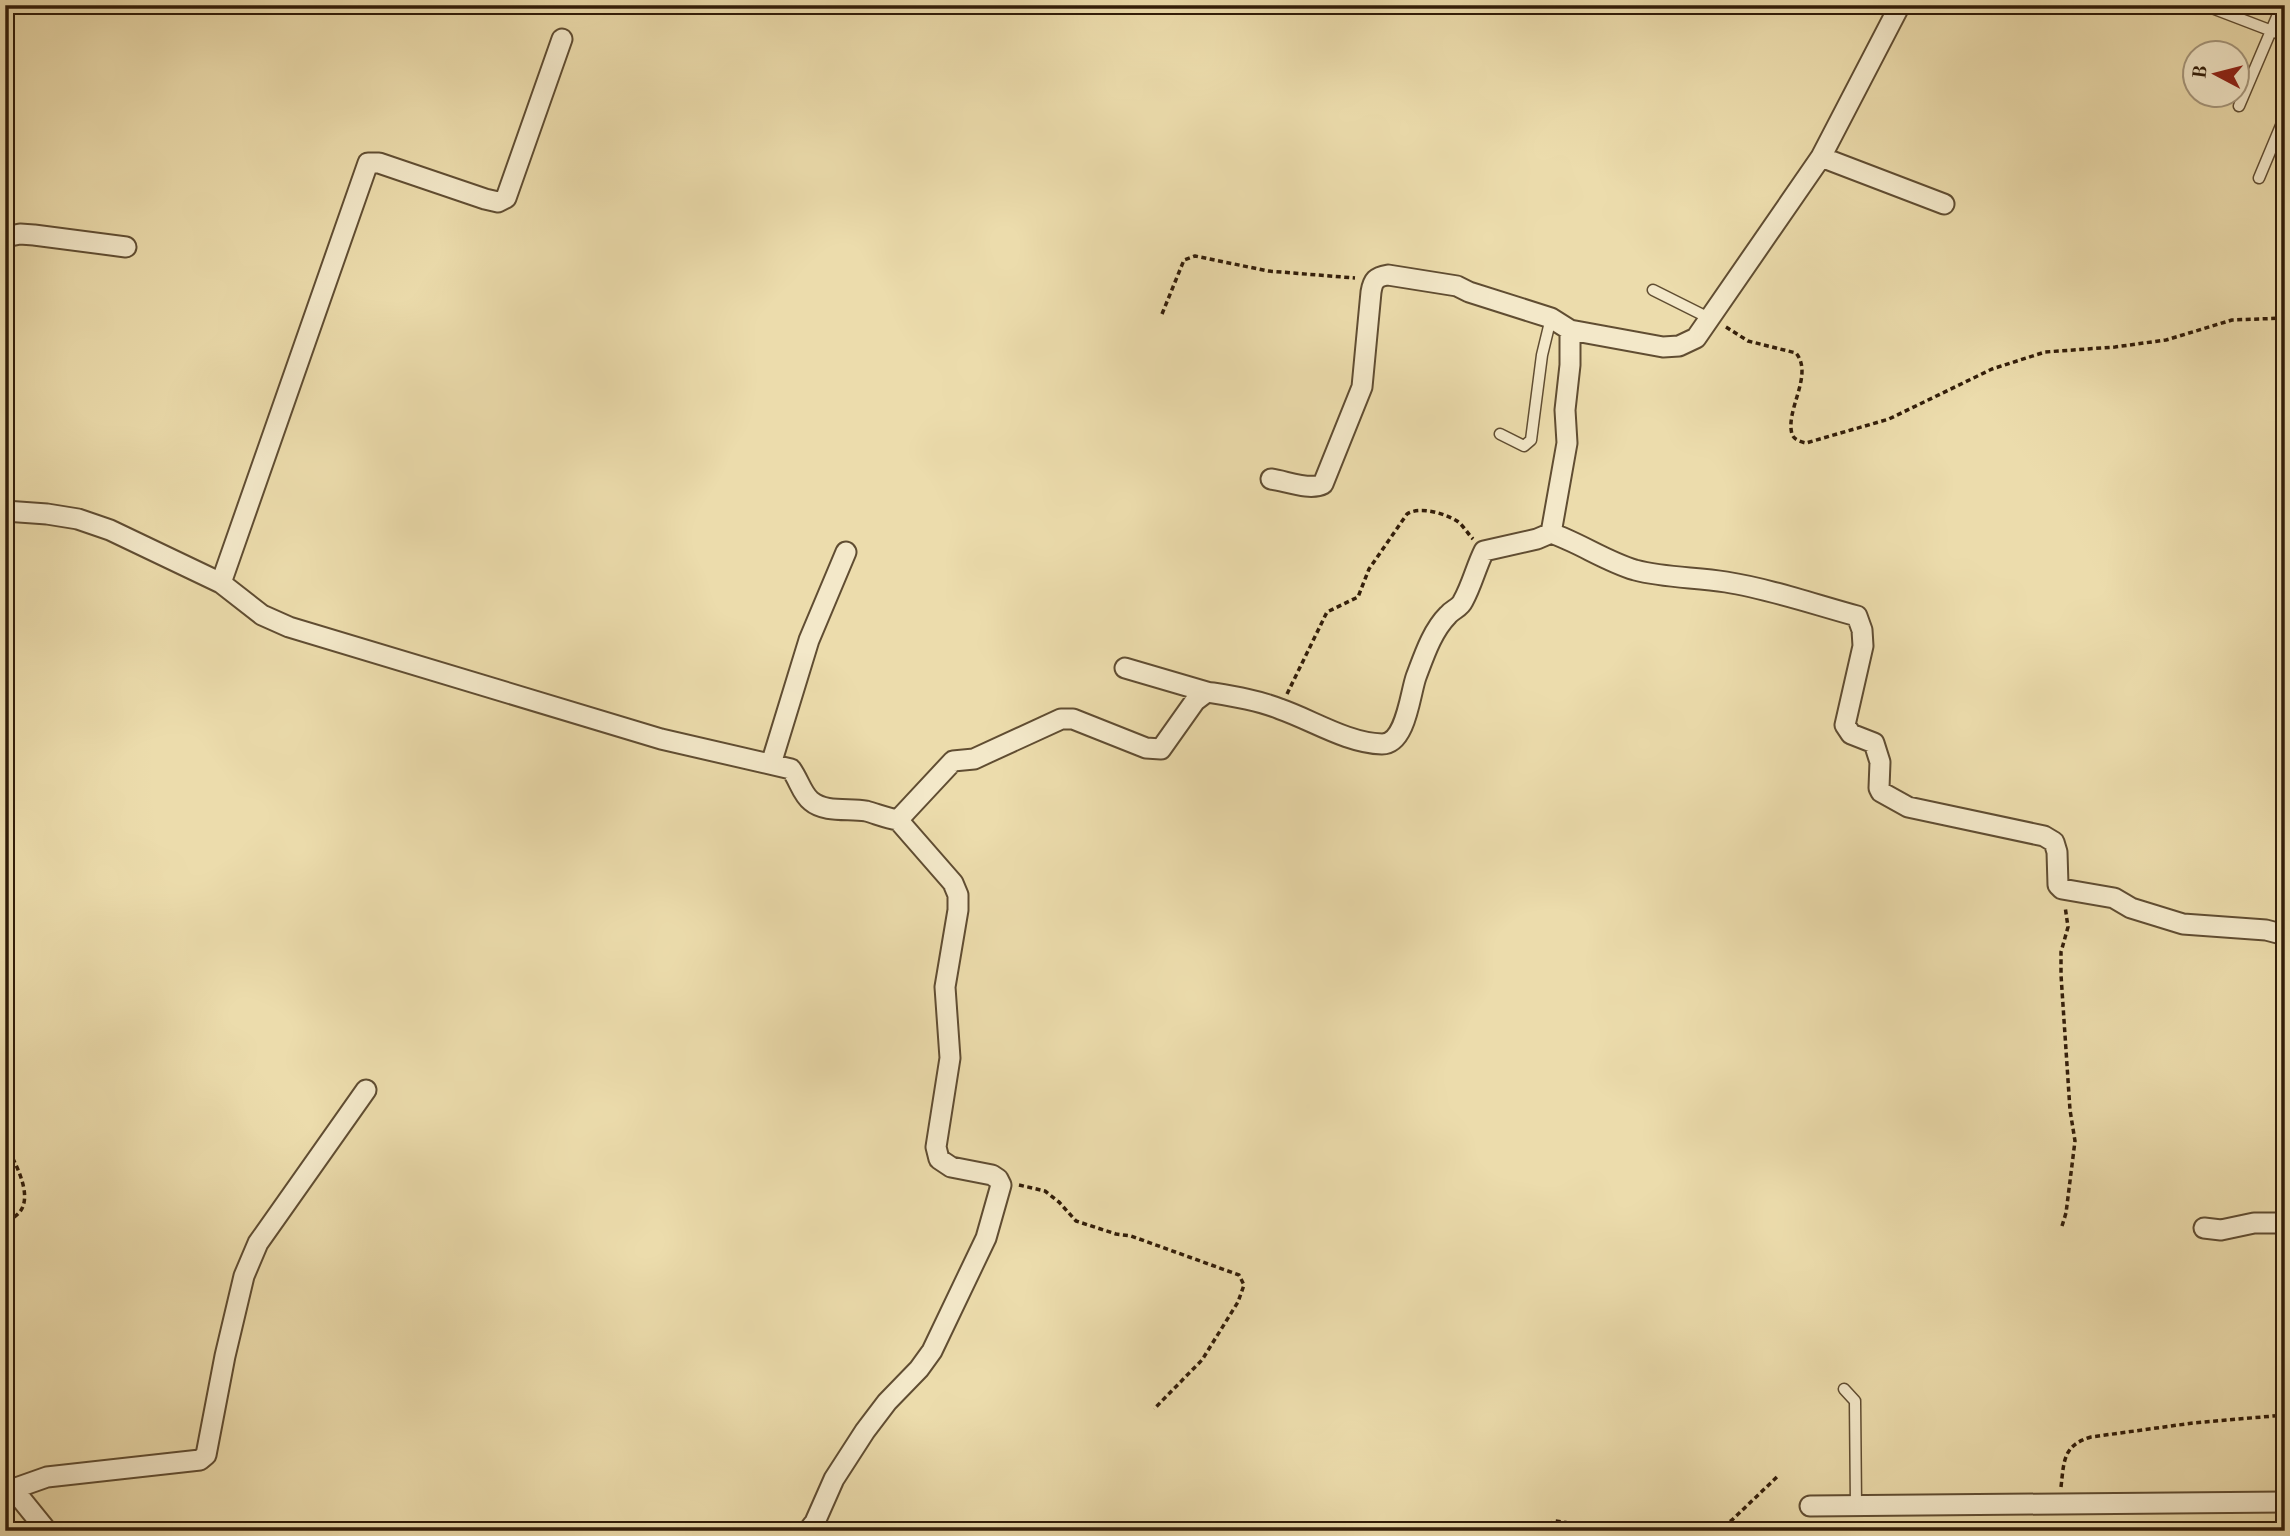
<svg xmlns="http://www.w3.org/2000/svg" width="2290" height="1536" viewBox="0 0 2290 1536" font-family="'Old Standard TT',serif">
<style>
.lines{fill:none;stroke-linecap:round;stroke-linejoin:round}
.service-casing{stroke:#604d32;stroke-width:13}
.minor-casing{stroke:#604d32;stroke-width:23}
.path{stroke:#321d09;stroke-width:3.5;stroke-dasharray:5 3.5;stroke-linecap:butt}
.service{stroke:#f3e8c9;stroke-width:10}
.minor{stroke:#f3e8c9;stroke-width:19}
</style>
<rect width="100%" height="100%" fill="#ecdcac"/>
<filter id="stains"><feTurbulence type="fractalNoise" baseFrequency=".00286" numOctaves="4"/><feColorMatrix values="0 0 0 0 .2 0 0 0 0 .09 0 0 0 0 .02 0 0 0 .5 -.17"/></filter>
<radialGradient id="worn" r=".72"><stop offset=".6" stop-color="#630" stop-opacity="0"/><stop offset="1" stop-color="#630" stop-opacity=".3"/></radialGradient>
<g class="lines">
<defs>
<path id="service" d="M2204 5 2285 36
M2239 106 2282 5
M2259 178 2285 116
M1653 290 1711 319
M1500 434 1524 446 1531 440 1542 355 1551 318
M1844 1389 1855 1401 1856 1506"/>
<path id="minor" d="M1821 157 1944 204
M5 237 20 234 34 235 126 247
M1271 479C1286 481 1310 491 1323 484L1362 387 1371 292C1373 280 1376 277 1388 275L1457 286 1469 292 1551 318 1570 330
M5 511 47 514 78 519 110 530 221 583 262 615 289 627 661 739 791 769C799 780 802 794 811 801 825 813 849 808 866 811 877 814 886 818 898 820L953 883 958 895V910L945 987 950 1058 936 1147 939 1159 951 1167 992 1175 998 1179 1001 1185 986 1238 932 1351 919 1369 887 1402 865 1431 834 1479 815 1522 808 1531
M1551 533C1580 543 1605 561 1635 570 1665 578 1695 577 1726 582 1770 589 1813 604 1857 616L1862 630 1863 646 1845 725 1851 734 1874 743 1880 762 1879 788 1881 792 1908 807 2044 836 2054 842 2057 852 2058 885 2062 889 2114 898 2131 908 2183 924 2266 930 2285 935
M221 583 368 163H379L485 199 498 202 506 198 562 39
M1125 668 1207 692
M771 764 809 640 846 552
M898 820 953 761 974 759 1061 719H1073L1146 748 1161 749 1195 701 1207 692C1231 696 1258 700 1280 709 1312 720 1347 743 1382 744 1406 744 1410 694 1416 677 1424 656 1432 631 1448 615 1453 609 1460 608 1463 601 1472 585 1476 567 1484 551L1537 539 1551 533 1567 443 1565 410 1570 365V330L1663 347 1679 346 1696 338 1821 157 1900 5
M2204 1228 2221 1230 2254 1223H2285
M5 1484 13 1489 47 1531
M13 1489 47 1477 200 1460 206 1455 225 1356 244 1276 258 1243 366 1090
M1810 1506 2285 1502"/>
</defs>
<use href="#service" class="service-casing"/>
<use href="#minor" class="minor-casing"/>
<path class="path" d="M1162 314 1184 260 1195 256 1268 271 1355 278
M1726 327 1748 341 1796 353C1814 375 1785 410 1792 434 1794 440 1801 442 1806 443L1889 419 1992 369 2045 352 2115 347 2166 340 2232 320 2285 318
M1287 694 1327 612 1358 597 1369 569 1407 514C1420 506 1444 513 1457 521 1463 525 1468 534 1473 539
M5 1143C16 1165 43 1210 5 1221
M1019 1185 1045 1191 1059 1202 1076 1221 1116 1234 1131 1236 1239 1275 1244 1285 1238 1302 1202 1360 1154 1409
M2062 1226 2066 1213 2075 1141 2070 1110 2061 975V952L2068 927 2065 906
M2061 1487C2064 1461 2063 1445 2091 1437L2193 1423 2285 1415
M1544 1531 1545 1526 1555 1521 1629 1531
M1716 1531 1732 1520 1779 1475
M2056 1531 2057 1522"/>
<use href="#service" class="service"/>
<use href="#minor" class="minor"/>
</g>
<rect width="2290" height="1536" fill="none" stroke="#ecdcac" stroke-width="28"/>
<rect x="7" y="7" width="2276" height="1522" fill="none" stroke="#321d09" stroke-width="3.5"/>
<rect x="14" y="14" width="2262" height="1508" fill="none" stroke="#321d09" stroke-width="2"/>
<g transform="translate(2216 74) rotate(277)"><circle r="33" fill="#f3e8c9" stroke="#a6977c" stroke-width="2"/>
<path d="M0-5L12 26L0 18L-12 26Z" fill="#8f2418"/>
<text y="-10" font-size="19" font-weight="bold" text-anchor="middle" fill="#321d09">B</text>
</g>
<rect width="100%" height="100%" filter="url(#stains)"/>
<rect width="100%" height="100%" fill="url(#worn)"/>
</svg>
